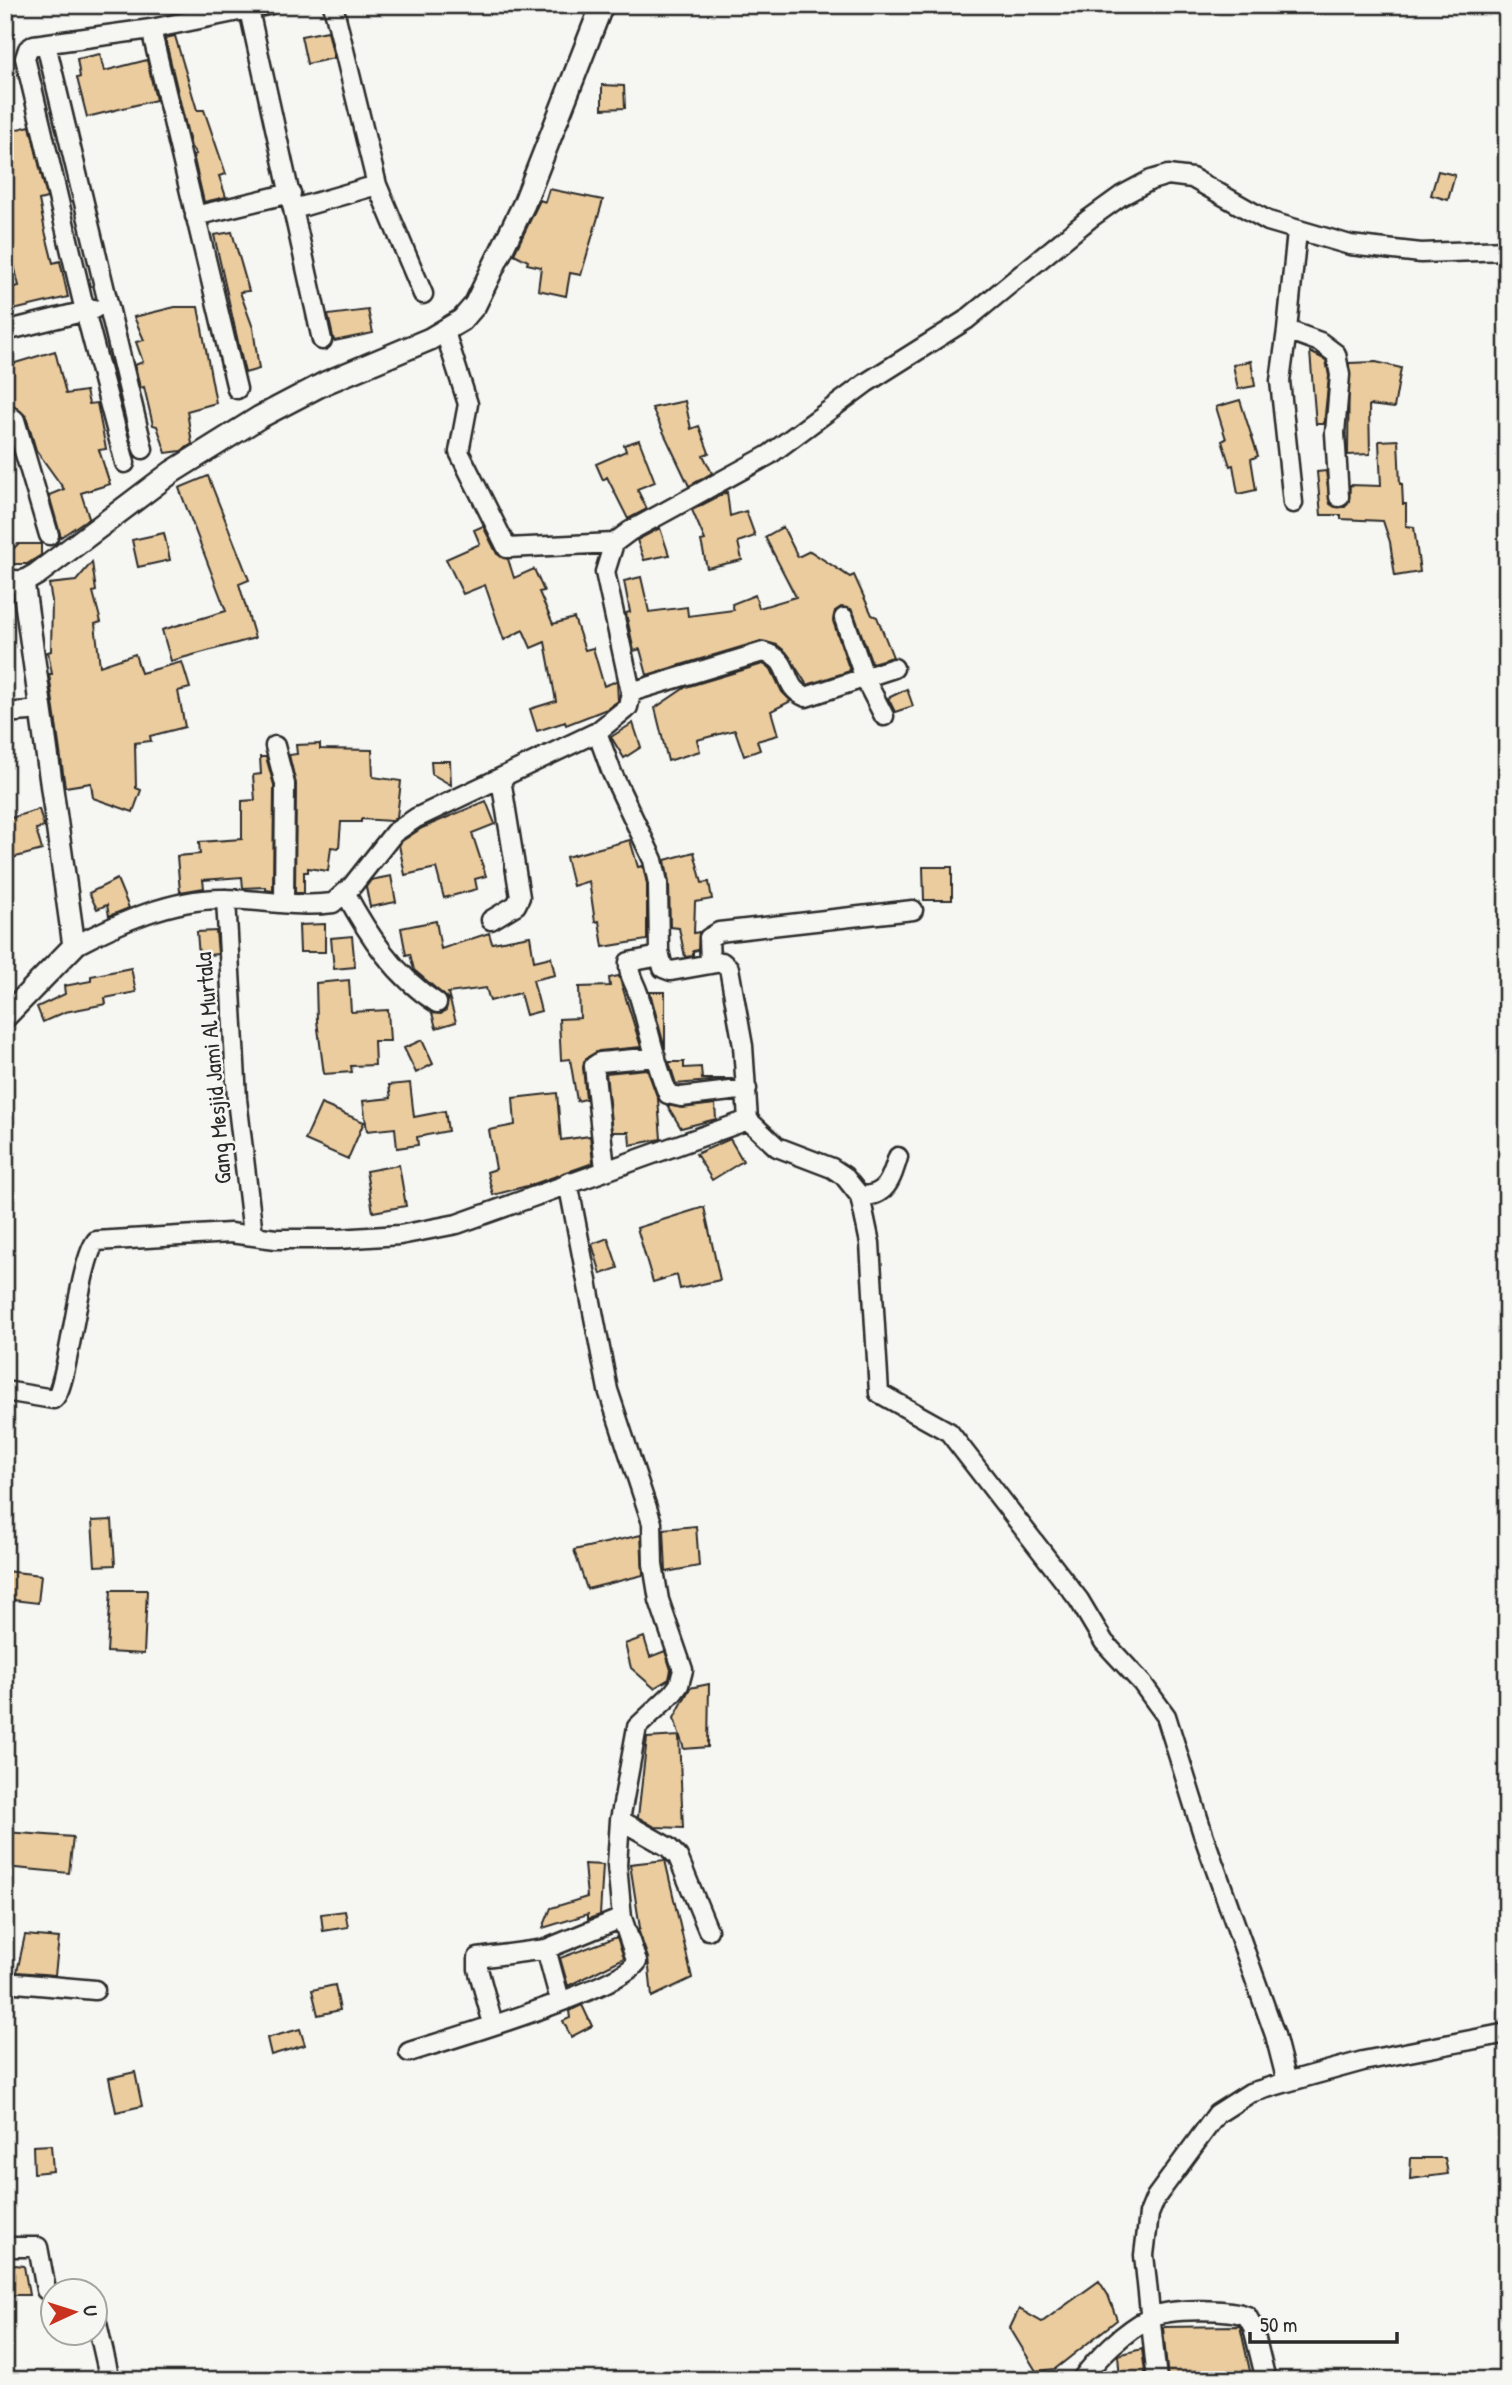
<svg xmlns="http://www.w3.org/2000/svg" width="1512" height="2385" viewBox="0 0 1512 2385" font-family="'Patrick Hand',sans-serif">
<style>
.building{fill:#ebcc9e;stroke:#2b2b2b;stroke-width:2}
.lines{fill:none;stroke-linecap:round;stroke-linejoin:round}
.minor-casing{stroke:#2b2b2b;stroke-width:23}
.tertiary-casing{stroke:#2b2b2b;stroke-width:26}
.minor{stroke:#f6f6f2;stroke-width:18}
.tertiary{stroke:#f6f6f2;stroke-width:21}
.labels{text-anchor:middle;stroke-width:5;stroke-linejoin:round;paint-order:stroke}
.street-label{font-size:23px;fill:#2b2b2b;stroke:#f6f6f2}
</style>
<rect width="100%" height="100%" fill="#f6f6f2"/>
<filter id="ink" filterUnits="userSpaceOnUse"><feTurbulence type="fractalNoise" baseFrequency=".0143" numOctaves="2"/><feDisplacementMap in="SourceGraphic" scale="14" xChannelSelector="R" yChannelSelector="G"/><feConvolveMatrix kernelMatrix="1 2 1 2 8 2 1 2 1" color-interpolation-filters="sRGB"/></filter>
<g filter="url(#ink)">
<path class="building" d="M328 31 334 58 307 64 301 36Z
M175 36 197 110H204L226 174 219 176 226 197 204 202 193 155 196 154 191 147 165 38Z
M100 54 104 71 147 60 156 100 87 117 77 78 80 77 77 59Z
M602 85 624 86 625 108 602 109Z
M30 126 47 198 39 200 45 231 53 263 60 261 68 297 5 312V289L19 286 5 227V132Z
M1438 171 1455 175 1448 200 1431 195Z
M549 189 603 200 581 275 570 273 566 296 538 290 541 267 527 264 528 261 514 254 540 200 545 202Z
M232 232 249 291 240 292 253 328 259 369 245 373 214 235Z
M175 307H198L216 403 187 411 192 444 181 451 166 453 157 426 153 425 144 387 140 388 135 365 143 362 136 342 144 340 134 317Z
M368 310 373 333 334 341 328 315Z
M55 351 66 394 86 391 89 404 97 403 106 449 99 450 110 484 81 493 89 518 61 537 49 495 64 489 36 450 26 416 5 401V366Z
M1310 352 1326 360 1329 376 1324 424H1316Z
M1251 361 1255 386 1238 389 1233 365Z
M1376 362 1401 368 1394 408 1369 405 1370 454 1348 455 1349 363Z
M1240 400 1258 456 1251 459 1256 490 1238 494 1233 465 1230 466 1222 441 1226 439 1216 407Z
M685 401 691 429 699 426 709 453 703 455 712 473 689 486 652 408Z
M5 427 14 455H5Z
M639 440 655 482 637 489 647 509 628 519 607 477 603 480 596 464 626 451 624 445Z
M1398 440 1400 484H1402L1403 504H1406V526L1414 527 1420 572 1395 576 1390 542 1383 521 1341 519V515H1321L1317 472 1326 471 1330 504 1335 507H1345L1349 501 1350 485 1381 486 1379 441Z
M208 476 249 580 239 584 255 638 171 661 162 630 226 611 179 488Z
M727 492 730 516 746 511 755 536 738 542 742 560 707 568 701 541 705 540 692 510Z
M483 526 497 554 508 559 514 578 534 569 544 591 539 592 553 624 574 618 585 650 593 648 604 686 617 681 618 701 607 709 566 725 565 722 537 731 530 709 556 701 545 642 531 648 523 630 504 640 485 585 463 594 446 559 480 544 474 530Z
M783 527 798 557 810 551 850 577 854 575 872 615 877 617 893 657 872 663 854 614 851 609 841 607 835 611 833 621 850 671 807 685 786 652 777 645 761 641 647 675 640 649 634 651 626 613 630 612 624 581 641 577 649 612 687 607 688 616 734 610 732 604 755 595 759 608 796 597 765 537Z
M660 528 669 555 644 560 637 540Z
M164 533 170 560 138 567 132 540Z
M18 544H41V555L27 564H13L12 550Z
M92 562 96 591 93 592 101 622 95 624 100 666 135 654 141 673 182 662 190 688 178 691 185 727 150 736 151 741 135 743 136 788 141 790 133 812 93 798 91 783 65 787 49 674H52L48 652 51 651 52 601 49 584 76 581Z
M763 664 771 669 782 692 791 701 771 711 778 735 757 741 760 750 744 756 735 730 697 740 700 751 668 761 655 708 686 687Z
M907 689 913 706 895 712 888 698Z
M633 723 641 747 624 758 611 737Z
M320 744V749L372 750 373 777 401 781 397 817 391 821 361 819V822H341L339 848 331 847 328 871 308 868V872H304V893H295L296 784 289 755 297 754 296 745Z
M260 757H266L274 785 273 891 266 890V887L243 888 242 877 203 880 204 888 180 892 177 856 200 854 199 842 242 839V801L255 800 253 775 261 774Z
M431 761H450L451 785 432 774Z
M486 801 495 824 472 833 486 876 475 879 477 889 444 898 436 868 405 875 399 845 402 841 422 828Z
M39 809 44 827 36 829 42 850 5 860V820Z
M630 840 638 867 643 866 647 884V940L603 947 599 921 595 922 589 881 573 886 566 857Z
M694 852 702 883 709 882 712 899 695 902 694 933 699 932 698 950 693 951V956L685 957 679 928 670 927 669 883 665 860Z
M923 867H952V900H924Z
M391 876 396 902 370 907 366 887 371 880Z
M117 879 129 908 109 916 107 905 97 909 89 893Z
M436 921 441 949 489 933 492 943 530 936 534 961 551 957 555 975 533 980 541 1011 526 1015 520 993 490 1001 486 988 448 993 456 1022 436 1028 432 1013 441 1014 446 1010 448 999 414 970 410 954 406 955 401 928Z
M325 924V952H300L299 925Z
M216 931 218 954 199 956 197 932Z
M352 936 355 967 334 969 331 938Z
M131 968 136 992 105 998 106 1004 65 1012 43 1022 37 1007 65 994 64 986 91 981V976Z
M619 976 641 1047 599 1051 588 1057 583 1067 586 1099 577 1101 570 1059 561 1060 559 1019 580 1018 579 987 610 986 609 978Z
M349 980 351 1012 388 1010 390 1041H374L375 1065 351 1066 352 1072 324 1074 317 1021 316 983Z
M650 992H665V1049L656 1015Z
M422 1040 433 1064 416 1073 404 1048Z
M669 1062H684V1068L701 1067 702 1079H733L676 1084Z
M647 1069 658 1099 661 1139 630 1145 629 1132H612L606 1073Z
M410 1083 414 1117 445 1111 448 1131 417 1137 418 1145 397 1148 395 1128 367 1131 363 1101 391 1098 389 1085Z
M557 1093 561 1140 590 1136 593 1163 531 1185 493 1195 487 1172 496 1169 489 1130 515 1125 513 1098Z
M321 1104 364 1122 348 1159 305 1140Z
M715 1104 716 1119 681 1128 667 1105 682 1108Z
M730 1139 743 1161 712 1180 696 1154Z
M399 1165 406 1206 373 1212 366 1171Z
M704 1207 720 1280 680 1289 677 1275 653 1282 637 1228Z
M608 1238 618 1268 601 1274 592 1244Z
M112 1520 115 1565 95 1566 92 1521Z
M696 1526 699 1566 666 1572 664 1529Z
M641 1535 643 1575 587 1589 574 1550Z
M5 1571 41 1575 38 1603 5 1599Z
M111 1590H147L144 1654 107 1652Z
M644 1637 650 1657 665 1651 671 1670 669 1679 654 1688 631 1668 625 1644Z
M709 1684 708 1747 684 1749 674 1718 690 1688Z
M679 1736 683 1828 655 1827 638 1817 647 1738Z
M5 1832 73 1837 69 1873 5 1867Z
M665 1860 692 1978 652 1997 648 1958 638 1929 640 1928 630 1864Z
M584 1864 603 1865 600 1915 588 1919V1914L543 1928 551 1908 587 1897Z
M345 1911 348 1927 323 1931 321 1914Z
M25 1935 59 1938 55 1975 17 1972Z
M617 1937 624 1958 568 1986 560 1958Z
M335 1985 340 2010 318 2015 312 1990Z
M582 2005 592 2026 571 2037 563 2021 570 2018 569 2011Z
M300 2029 305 2045 271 2055 267 2038Z
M135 2072 142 2106 116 2112 109 2078Z
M51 2145 53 2171 34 2173 33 2146Z
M1411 2158H1445L1448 2174 1410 2179Z
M5 2264 24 2266 29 2295H5Z
M1099 2281 1108 2295 1117 2320 1055 2369 1036 2371 1010 2328 1019 2309 1042 2322Z
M1240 2326 1252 2380H1168L1163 2327Z
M1142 2349 1146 2380H1120L1118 2355Z"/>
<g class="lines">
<defs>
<path id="minor" d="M333 5 377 185 423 294
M249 10 322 340
M151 29 237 389
M46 44 143 449
M294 209 377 185
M195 216 291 193
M1297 231 1287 330 1320 342 1336 354 1340 375 1335 433 1339 497
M1287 330 1280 381 1293 503
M5 331 94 309
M445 332 468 404 459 452 507 548 614 543
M5 412 15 420 49 535
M125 463 85 311 25 58 28 49 34 45 151 29 268 5
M844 618 865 679 884 716
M631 692 763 652C795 660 779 686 806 697L894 668
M5 713 41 710
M597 732 612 773 653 860 658 883 659 951 663 968 671 971 722 962 729 968 743 1046 748 1120 777 1147 832 1168 844 1176 860 1196 870 1243 879 1393 949 1432 1079 1600 1104 1642 1142 1683 1166 1716 1203 1834 1275 2035 1287 2082
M275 746 285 784 284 902
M345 892C368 935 396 977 437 1003
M226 899 237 1099 253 1234
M491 920 516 905 520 897 501 779
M74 946C118 923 173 898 224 899 260 899 297 908 333 903L352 886 394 833 416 818 597 732 628 707 631 692 605 572 614 543 630 531 769 455 866 383 966 320 1089 219 1121 196 1151 180 1168 175 1192 178 1268 221 1350 245 1421 253 1507 250
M660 956 629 962C628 975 634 981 638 993 649 1027 654 1061 668 1094L681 1097 747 1089
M710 963 709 938 719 932 913 910
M605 1169 594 1066 600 1062 656 1057
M860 1196C886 1197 891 1180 898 1157
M5 1391 53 1399C68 1392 78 1264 96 1241L230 1233 276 1239H338L400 1235 457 1224 748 1120
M620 1820 668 1847 678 1857 708 1930
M546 1949 560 2000
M5 1982 95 1990
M493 2024 478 1969V1958L546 1949 622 1918
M409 2052C448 2040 619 1989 637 1962L622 1918 617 1865 620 1820 637 1727 673 1693 679 1685 683 1670 659 1600 653 1564 652 1523 608 1390 568 1182
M5 2247H38L46 2290 52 2294
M94 2310 110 2380
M1081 2380C1098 2357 1123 2332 1150 2318 1167 2308 1229 2308 1247 2316L1253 2327 1266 2380
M1157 2380 1144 2255 1149 2214 1156 2197 1217 2114 1250 2093 1287 2082 1363 2061 1507 2033"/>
<path id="tertiary" d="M5 581 23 582 37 574 172 472 260 417 325 383 430 339 462 320 475 305 524 204 602 5
M5 1017 74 946 23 582"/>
</defs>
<use href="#minor" class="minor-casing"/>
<use href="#tertiary" class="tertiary-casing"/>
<use href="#minor" class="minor"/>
<use href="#tertiary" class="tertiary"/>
</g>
</g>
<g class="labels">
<g class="street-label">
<text transform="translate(213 1068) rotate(-95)" y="8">Gang Mesjid Jami Al Murtala</text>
</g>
</g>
<rect width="1512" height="2385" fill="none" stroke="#f6f6f2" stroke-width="28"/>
<rect x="14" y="14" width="1484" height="2357" fill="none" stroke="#2b2b2b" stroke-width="2.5" filter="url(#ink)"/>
<g transform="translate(74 2312) rotate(86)"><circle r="33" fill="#f6f6f2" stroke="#a5a5a2" stroke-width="2"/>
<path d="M0-5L12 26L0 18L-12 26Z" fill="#c8321e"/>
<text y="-10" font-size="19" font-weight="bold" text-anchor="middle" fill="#2b2b2b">U</text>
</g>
<path d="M1250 2332v10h147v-10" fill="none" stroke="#2b2b2b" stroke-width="3.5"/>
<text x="1260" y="2332" font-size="21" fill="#2b2b2b" stroke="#f6f6f2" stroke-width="5" paint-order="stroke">50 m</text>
</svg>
